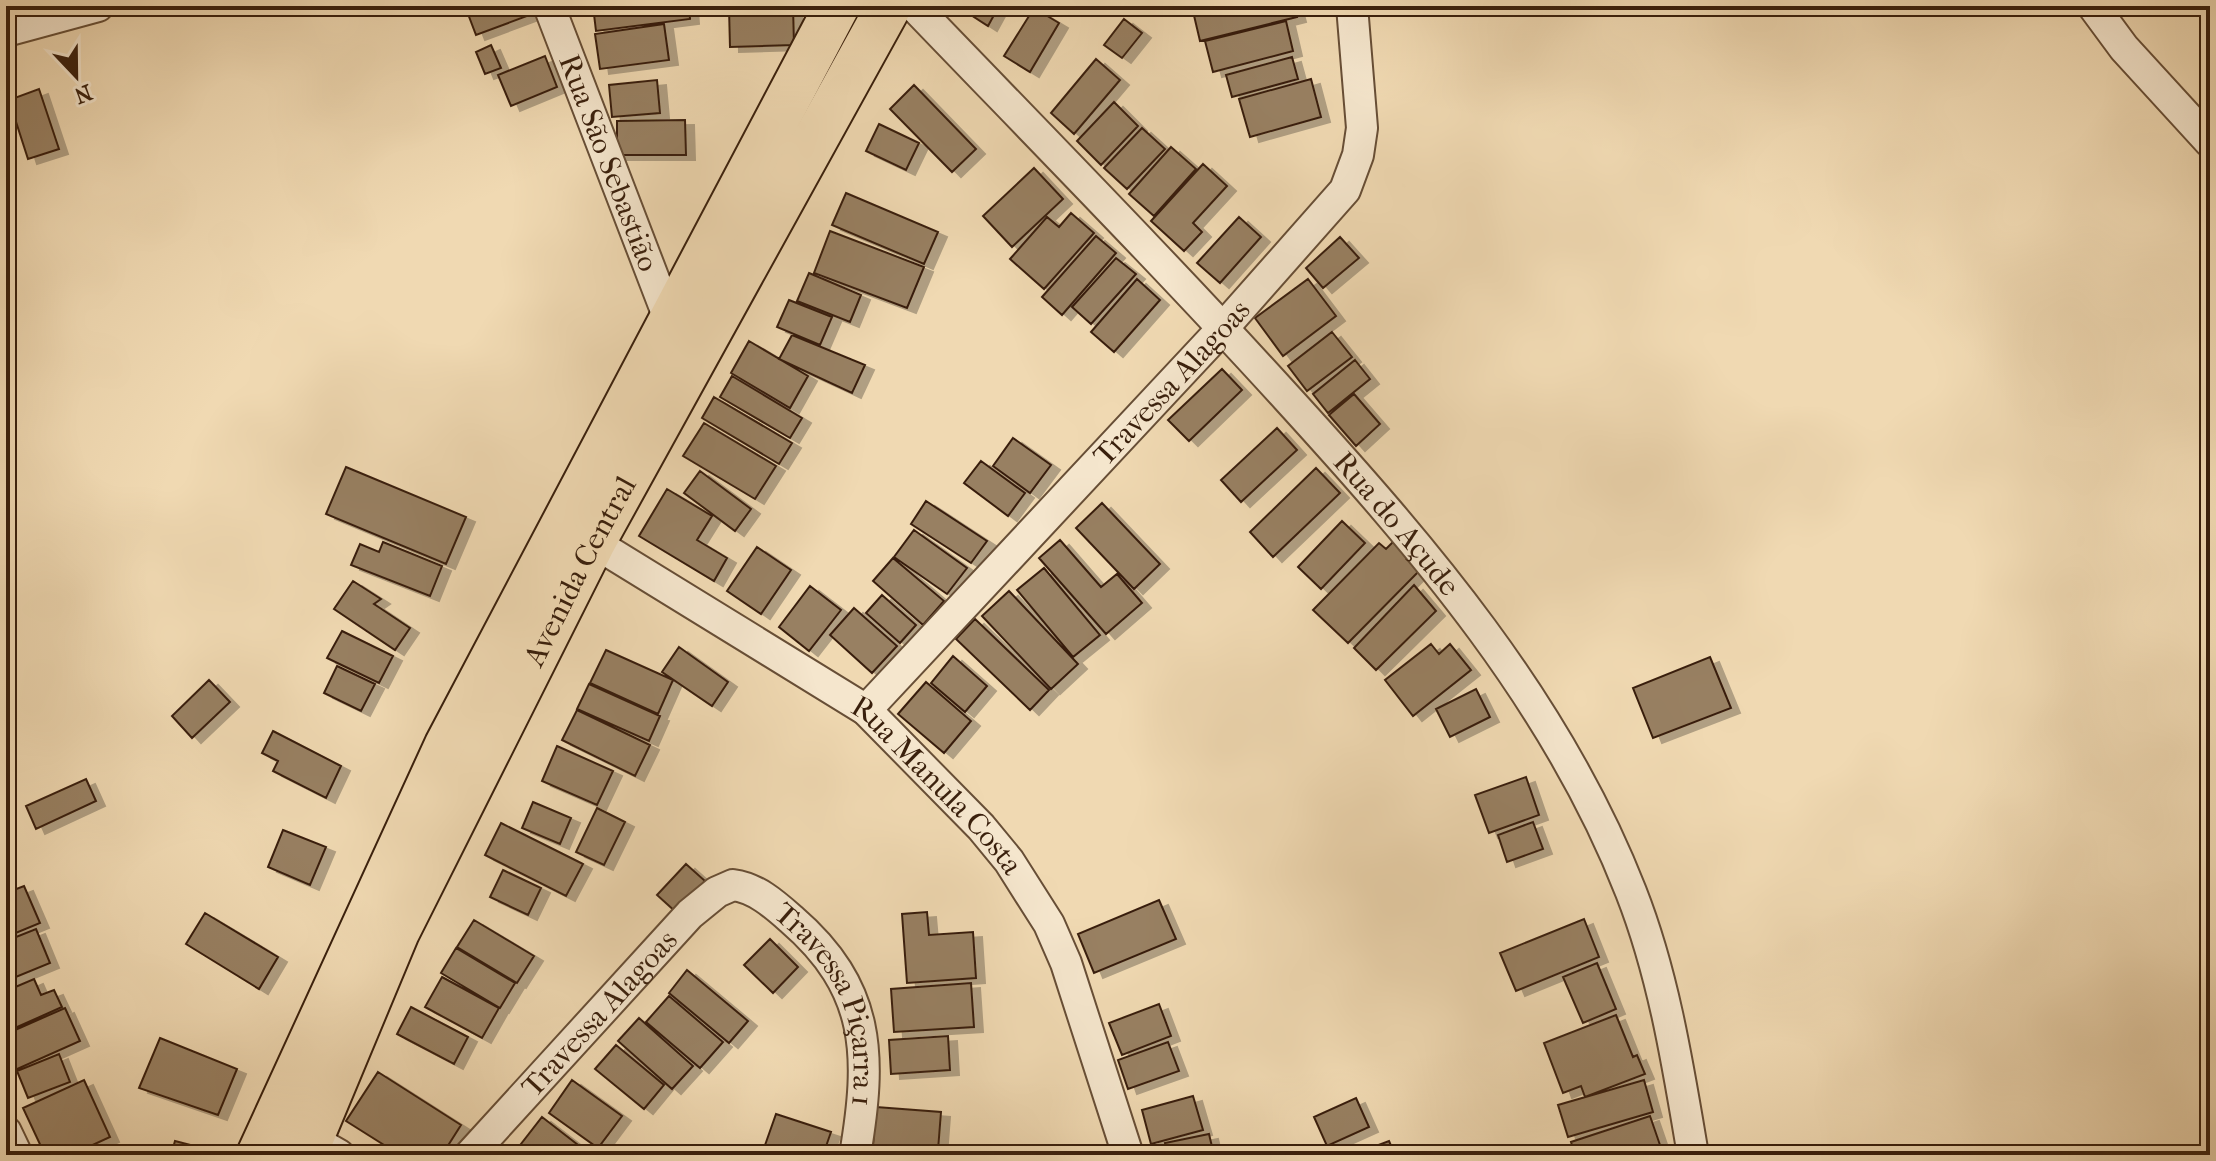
<svg xmlns="http://www.w3.org/2000/svg" width="2216" height="1161" viewBox="0 0 2216 1161" font-family="'IM FELL French Canon',serif">
<style>
.building{fill:#988062;stroke:#391f0c;stroke-width:2;filter:url(#shadow)}
.lines{fill:none;stroke-linecap:round;stroke-linejoin:round}
.minor-casing{stroke:#674e36;stroke-width:34}
.primary-casing{stroke:#391f0c;stroke-width:48}
.minor{stroke:#f5e6cd;stroke-width:30}
.primary{stroke:#f0d9b2;stroke-width:44}
.labels{text-anchor:middle;stroke-width:6;stroke-linejoin:round;paint-order:stroke}
.street-label{font-size:30px;fill:#391f0c;stroke:#f5e6cd}
</style>
<defs>
<filter id="shadow"><feDropShadow dx="9" dy="5" stdDeviation="0" flood-color="#0004"/></filter>
</defs>
<rect width="100%" height="100%" fill="#f0d9b2"/>
<filter id="stains"><feTurbulence type="fractalNoise" baseFrequency=".0025" numOctaves="4"/><feColorMatrix values="0 0 0 0 .2 0 0 0 0 .09 0 0 0 0 .02 0 0 0 .5 -.17"/></filter>
<radialGradient id="worn" r=".72"><stop offset=".6" stop-color="#630" stop-opacity="0"/><stop offset="1" stop-color="#630" stop-opacity=".3"/></radialGradient>
<path class="building" d="M465 6H523L527 16 476 35Z
M593 6H689L690 19 596 31Z
M793 6 794 45 730 47 729 8Z
M957 6H999L988 26Z
M1294 6 1297 17 1200 41 1192 7Z
M1034 8 1059 23 1030 72 1004 56Z
M1124 19 1142 33 1122 58 1104 45Z
M1286 21 1293 51 1213 72 1205 41Z
M664 24 669 60 600 69 595 34Z
M491 45 501 68 485 74 476 52Z
M545 56 557 87 511 106 498 75Z
M1292 57 1298 79 1232 97 1226 75Z
M1096 59 1120 80 1074 134 1051 113Z
M1311 79 1321 117 1250 137 1239 99Z
M657 80 660 113 612 117 609 85Z
M914 85 976 149 952 172 890 109Z
M39 89 59 149 28 159 9 100Z
M1114 102 1138 126 1101 165 1077 141Z
M685 120 686 155H617V121Z
M879 124 919 143 906 170 866 151Z
M1142 128 1165 149 1127 189 1104 168Z
M1171 147 1196 169 1154 216 1129 194Z
M1203 164 1227 186 1193 223 1202 232 1184 251 1151 221Z
M1034 168 1063 199 1012 247 983 216Z
M846 193 938 232 924 264 832 225Z
M1071 213 1094 233 1044 289 1010 259 1047 217 1059 227Z
M1239 217 1261 237 1220 283 1197 263Z
M830 231 924 267 907 308 814 273Z
M1096 236 1116 253 1062 315 1042 297Z
M1340 237 1359 258 1323 288 1306 268Z
M1116 258 1136 274 1091 324 1072 307Z
M809 273 861 295 850 322 797 301Z
M1137 279 1160 300 1114 352 1091 332Z
M1308 279 1336 316 1283 356 1255 318Z
M789 300 832 317 820 345 777 327Z
M1332 332 1352 357 1307 391 1288 366Z
M792 335 865 365 852 393 779 359Z
M749 341 808 376 790 408 731 373Z
M1355 360 1370 379 1328 413 1313 394Z
M1222 369 1242 390 1189 441 1168 420Z
M732 376 802 418 790 438 720 397Z
M1354 394 1380 424 1356 446 1329 415Z
M714 397 792 443 779 464 702 418Z
M704 423 776 466 755 499 683 456Z
M1277 428 1297 450 1241 502 1221 480Z
M1013 438 1051 465 1030 493 993 466Z
M981 461 1025 493 1008 516 964 483Z
M346 467 466 517 446 564 326 514Z
M1316 468 1340 493 1273 557 1250 532Z
M700 471 751 509 735 531 684 493Z
M667 489 712 516 697 540 727 558 714 581 639 536Z
M926 501 987 541 971 563 911 524Z
M1102 503 1160 564 1134 589 1076 528Z
M1342 521 1365 543 1321 589 1298 567Z
M914 530 967 568 947 594 894 557Z
M1060 540 1101 587 1117 574 1142 603 1106 634 1039 558Z
M1395 540 1423 567 1348 643 1313 610 1379 543 1386 549Z
M383 542 442 566 430 596 351 565 360 544 379 552Z
M757 547 791 570 761 614 727 591Z
M893 558 944 601 923 625 873 581Z
M1044 568 1100 635 1073 657 1017 590Z
M353 581 381 599 374 604 410 628 395 650 334 609Z
M1414 585 1436 611 1376 670 1354 648Z
M810 586 841 610 809 651 779 627Z
M1009 591 1078 664 1051 689 982 616Z
M882 595 916 625 900 643 866 613Z
M854 608 897 646 872 673 830 635Z
M975 619 1049 690 1030 710 956 639Z
M342 631 393 656 379 683 327 658Z
M1431 644 1439 654 1450 644 1471 670 1413 716 1385 680Z
M679 647 728 682 712 706 662 672Z
M606 650 673 680 658 714 590 683Z
M953 656 987 686 965 712 931 683Z
M1710 657 1731 708 1653 738 1633 688Z
M337 666 375 684 361 711 324 693Z
M209 680 230 702 192 738 172 716Z
M926 682 971 721 944 753 898 714Z
M589 684 660 716 649 741 577 709Z
M1476 689 1490 717 1450 737 1436 709Z
M577 710 650 745 635 776 562 740Z
M273 731 341 766 326 798 273 771 278 761 262 753Z
M557 746 613 771 597 805 542 781Z
M1526 777 1539 815 1489 833 1475 795Z
M86 779 96 801 36 829 26 806Z
M533 802 571 818 560 844 522 828Z
M597 808 625 822 604 865 576 852Z
M1533 822 1543 849 1507 862 1498 835Z
M501 823 583 864 566 896 485 855Z
M283 830 326 847 310 885 268 867Z
M686 864 705 881 677 913 657 895Z
M503 870 541 888 528 915 490 897Z
M24 886 40 923 6 937V893Z
M1159 900 1176 939 1094 973 1078 934Z
M927 912 929 935 973 932 976 978 907 983 902 914Z
M205 913 278 957 259 989 186 944Z
M1584 919 1599 957 1516 991 1500 953Z
M474 920 534 956 517 983 457 947Z
M36 929 50 963 6 981V941Z
M770 939 798 967 773 993 744 965Z
M456 948 515 983 500 1008 441 973Z
M1597 963 1616 1009 1583 1023 1563 977Z
M687 970 748 1021 729 1043 669 993Z
M442 977 499 1008 482 1038 425 1007Z
M34 979 41 995 54 990 62 1007 6 1032V991Z
M971 983 974 1027 894 1032 891 989Z
M669 996 723 1042 700 1068 646 1022Z
M1159 1004 1171 1036 1122 1055 1109 1023Z
M411 1007 468 1037 454 1064 397 1034Z
M65 1008 80 1041 15 1070 6 1051V1034Z
M1616 1015 1633 1057 1637 1055 1645 1074 1585 1097 1581 1086 1563 1093 1544 1043Z
M639 1018 693 1066 672 1089 618 1041Z
M948 1036 950 1070 891 1074 889 1040Z
M160 1038 237 1069 218 1115 139 1088Z
M1168 1042 1179 1071 1128 1089 1118 1060Z
M616 1045 664 1085 644 1109 595 1069Z
M59 1054 70 1082 28 1098 17 1071Z
M378 1072 461 1125 442 1155H400L346 1121Z
M84 1080 110 1137 71 1155H45L23 1108Z
M572 1080 622 1116 598 1148 549 1113Z
M1644 1080 1653 1112 1568 1137 1558 1105Z
M1193 1096 1203 1130 1151 1144 1142 1110Z
M1356 1098 1369 1127 1327 1146 1314 1117Z
M876 1107 941 1112 938 1150 873 1145Z
M776 1114 831 1132 823 1155H786L764 1148Z
M1650 1116 1660 1145 1629 1155H1575L1571 1142Z
M542 1117 591 1155H517L514 1153Z
M1209 1134 1214 1155H1167L1165 1143Z
M175 1141 229 1155H171Z
M1389 1141 1395 1155H1352Z
M869 1147 941 1155H868Z"/>
<g class="lines">
<defs>
<g id="minor">
<path id="s1" d="M549 6 670 321"/>
<path id="s2" d="M914 6C1039 136 1166 265 1287 398 1422 546 1557 702 1631 892 1664 976 1678 1066 1693 1155"/>
<path d="M2093 6 2124 48 2210 142"/>
<path d="M6 31 98 6"/>
<path id="s3" d="M593 542 866 710 981 827 1009 861 1049 924 1066 963 1128 1155"/>
<path id="s4" d="M866 710 1223 328 1345 190 1358 155 1362 128 1352 6"/>
<path d="M6 1132 17 1155"/>
<path d="M311 1139 339 1155"/>
<path id="s5" d="M470 1155 690 914 717 892 733 885C756 888 774 904 791 919 871 988 872 1055 855 1155"/>
</g>
<g id="primary">
<path d="M259 1155 447 745 837 6"/>
<path id="s6" d="M304 1155 397 932 593 542 889 6"/>
</g>
</defs>
<use href="#minor" class="minor-casing"/>
<use href="#primary" class="primary-casing"/>
<use href="#minor" class="minor"/>
<use href="#primary" class="primary"/>
</g>
<g class="labels">
<g class="street-label">
<text dy="10" stroke="none"><textPath href="#s1" startOffset="168">Rua São Sebastião</textPath></text>
<text dy="10" stroke="none"><textPath href="#s4" startOffset="448">Travessa Alagoas</textPath></text>
<text dy="10" stroke="none"><textPath href="#s2" startOffset="708">Rua do Açude</textPath></text>
<text dy="10" stroke="none"><textPath href="#s6" startOffset="646">Avenida Central</textPath></text>
<text dy="10" stroke="none"><textPath href="#s3" startOffset="424">Rua Manula Costa</textPath></text>
<text dy="10" stroke="none"><textPath href="#s5" startOffset="544">Travessa Piçarra 1</textPath></text>
<text dy="10" stroke="none"><textPath href="#s5" startOffset="192">Travessa Alagoas</textPath></text>
</g>
</g>
<rect width="2216" height="1161" fill="none" stroke="#f0d9b2" stroke-width="32"/>
<rect x="8" y="8" width="2200" height="1145" fill="none" stroke="#391f0c" stroke-width="4"/>
<rect x="16" y="16" width="2184" height="1129" fill="none" stroke="#391f0c" stroke-width="2"/>
<g transform="translate(76 76) rotate(158)" stroke="#f5e6cd" stroke-width="6" paint-order="stroke">
<path d="M0-6L14 30L0 20L-14 30Z" fill="#391f0c"/>
<text y="-12" font-size="22" font-weight="bold" text-anchor="middle" fill="#391f0c">N</text>
</g>
<rect width="100%" height="100%" filter="url(#stains)"/>
<rect width="100%" height="100%" fill="url(#worn)"/>
</svg>
